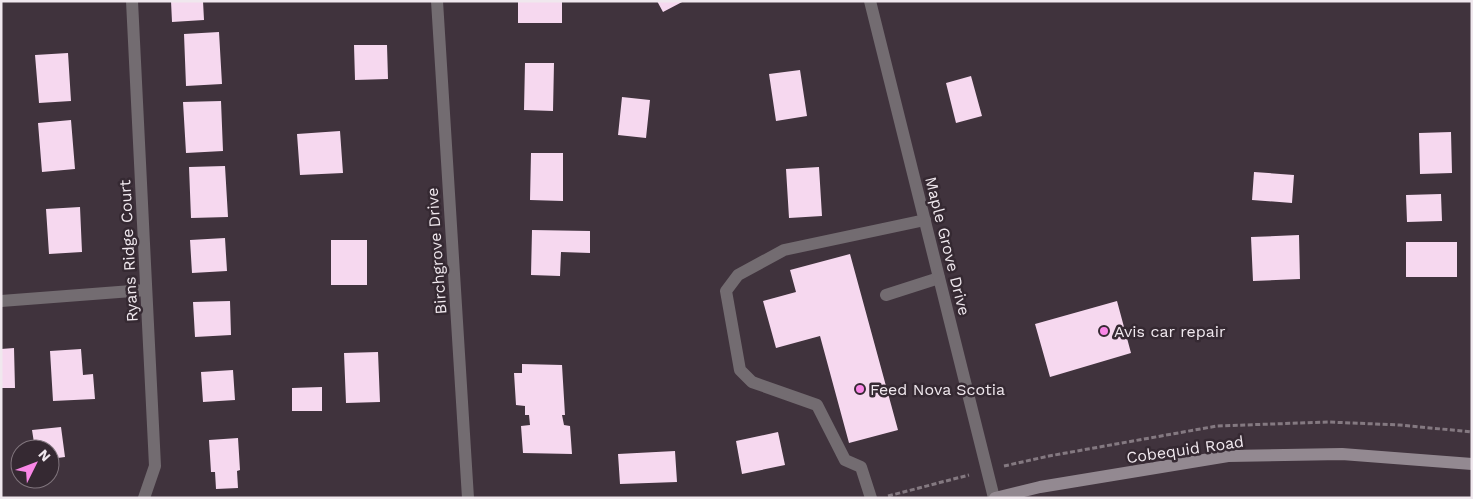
<svg xmlns="http://www.w3.org/2000/svg" width="1473" height="499" viewBox="0 0 1473 499" font-family="'Work Sans',sans-serif">
<style>
.building{fill:#f6d8ef}
.lines{fill:none;stroke-linecap:round;stroke-linejoin:round}
.path{stroke:#847981;stroke-width:3;stroke-dasharray:5 2.5;stroke-linecap:butt}
.lane{stroke:#736c71;stroke-width:12}
.street{stroke:#736c71;stroke-width:12}
.secondary{stroke:#938991;stroke-width:12}
.poi-dot{fill:#fa87e7;stroke:#352932;stroke-width:2}
.labels{text-anchor:middle;stroke-width:5;stroke-linejoin:round;paint-order:stroke}
.street-label{font-size:16px;fill:#f0e8ee;stroke:#352932}
.poi-label{font-size:16px;fill:#f0e8ee;stroke:#352932;text-anchor:start}
</style>
<rect width="100%" height="100%" fill="#40333d"/>
<path class="building" d="M171 1H203L204 20 172 22Z
M518 1H562V23H518Z
M657 1H684L663 12Z
M219 32 222 84 186 86 184 34Z
M354 45H387L388 79 355 80Z
M68 53 71 101 39 103 35 55Z
M525 63H554L553 111 524 110Z
M800 70 807 116 776 121 769 74Z
M971 76 982 116 956 123 946 83Z
M622 97 650 100 646 138 618 135Z
M221 101 223 151 186 153 183 102Z
M71 120 75 169 42 172 38 123Z
M340 131 343 173 300 175 297 134Z
M1451 132 1452 173 1420 174 1419 133Z
M531 153H563V201L530 200Z
M225 166 228 217 191 218 189 167Z
M819 167 822 216 789 218 786 169Z
M1254 172 1294 175 1292 203 1252 200Z
M1441 194 1442 221 1407 222 1406 195Z
M80 207 82 252 49 254 46 209Z
M532 230 590 231V253L561 252 560 276 531 275Z
M1299 235 1300 279 1253 281 1251 237Z
M225 238 227 271 192 273 190 240Z
M331 240H367V285H331Z
M1406 242H1457V277H1406Z
M850 254 898 430 849 443 820 336 776 348 763 301 796 292 790 270Z
M230 301 231 335 195 337 193 302Z
M1117 301 1131 353 1050 377 1035 324Z
M14 348 15 388H1V349Z
M81 349 83 375 93 374 95 399 53 401 50 351Z
M378 352 380 402 346 403 344 353Z
M522 364 562 365 565 415H562L564 425 570 426 572 454 523 453 521 426 530 425 529 415H525V406L516 405 514 373H522Z
M233 370 235 400 203 402 201 372Z
M322 387V411H292V388Z
M61 427 65 457 50 459V449H35L32 430Z
M778 432 785 465 742 474 736 441Z
M238 438 240 470 237 471 238 488 216 489 215 472H211L209 440Z
M675 451 677 482 620 484 618 454Z"/>
<g class="lines">
<path class="path" d="M1004 466 1049 456 1217 426 1328 422 1400 425 1472 432
M888 496 969 475"/>
<path class="lane" d="M886 295 939 278
M871 498 861 467 845 460 817 405 752 382 740 370 726 291 738 275 784 250 925 220"/>
<path class="street" d="M132 1 155 466 144 498
M437 1 468 498
M870 1 994 498
M1 301 145 290"/>
<path class="secondary" d="M995 498 1040 487 1228 456 1342 454 1472 464"/>
</g>
<g class="poi-dot">
<circle cx="1104" cy="331" r="5"/>
<circle cx="860" cy="389" r="5"/>
</g>
<g class="labels">
<g class="street-label">
<text transform="translate(948 246) rotate(76)" y="6">Maple Grove Drive</text>
<text transform="translate(128 251) rotate(-93)" y="6">Ryans Ridge Court</text>
<text transform="translate(436 251) rotate(-94)" y="6">Birchgrove Drive</text>
<text transform="translate(1185 449) rotate(-8)" y="6">Cobequid Road</text>
</g>
<g class="poi-label">
<text x="1114" y="337">Avis car repair</text>
<text x="870" y="395">Feed Nova Scotia</text>
</g>
</g>
<rect width="1473" height="499" fill="none" stroke="#f0e8ee" stroke-width="5"/>
<g transform="translate(35 464) rotate(48)"><circle r="24" fill="#352932" stroke="#80757d"/>
<path d="M0-4L9 19L0 12L-9 19Z" fill="#fa87e7"/>
<text y="-8" font-size="14" font-weight="bold" text-anchor="middle" fill="#f0e8ee">N</text>
</g>
</svg>
